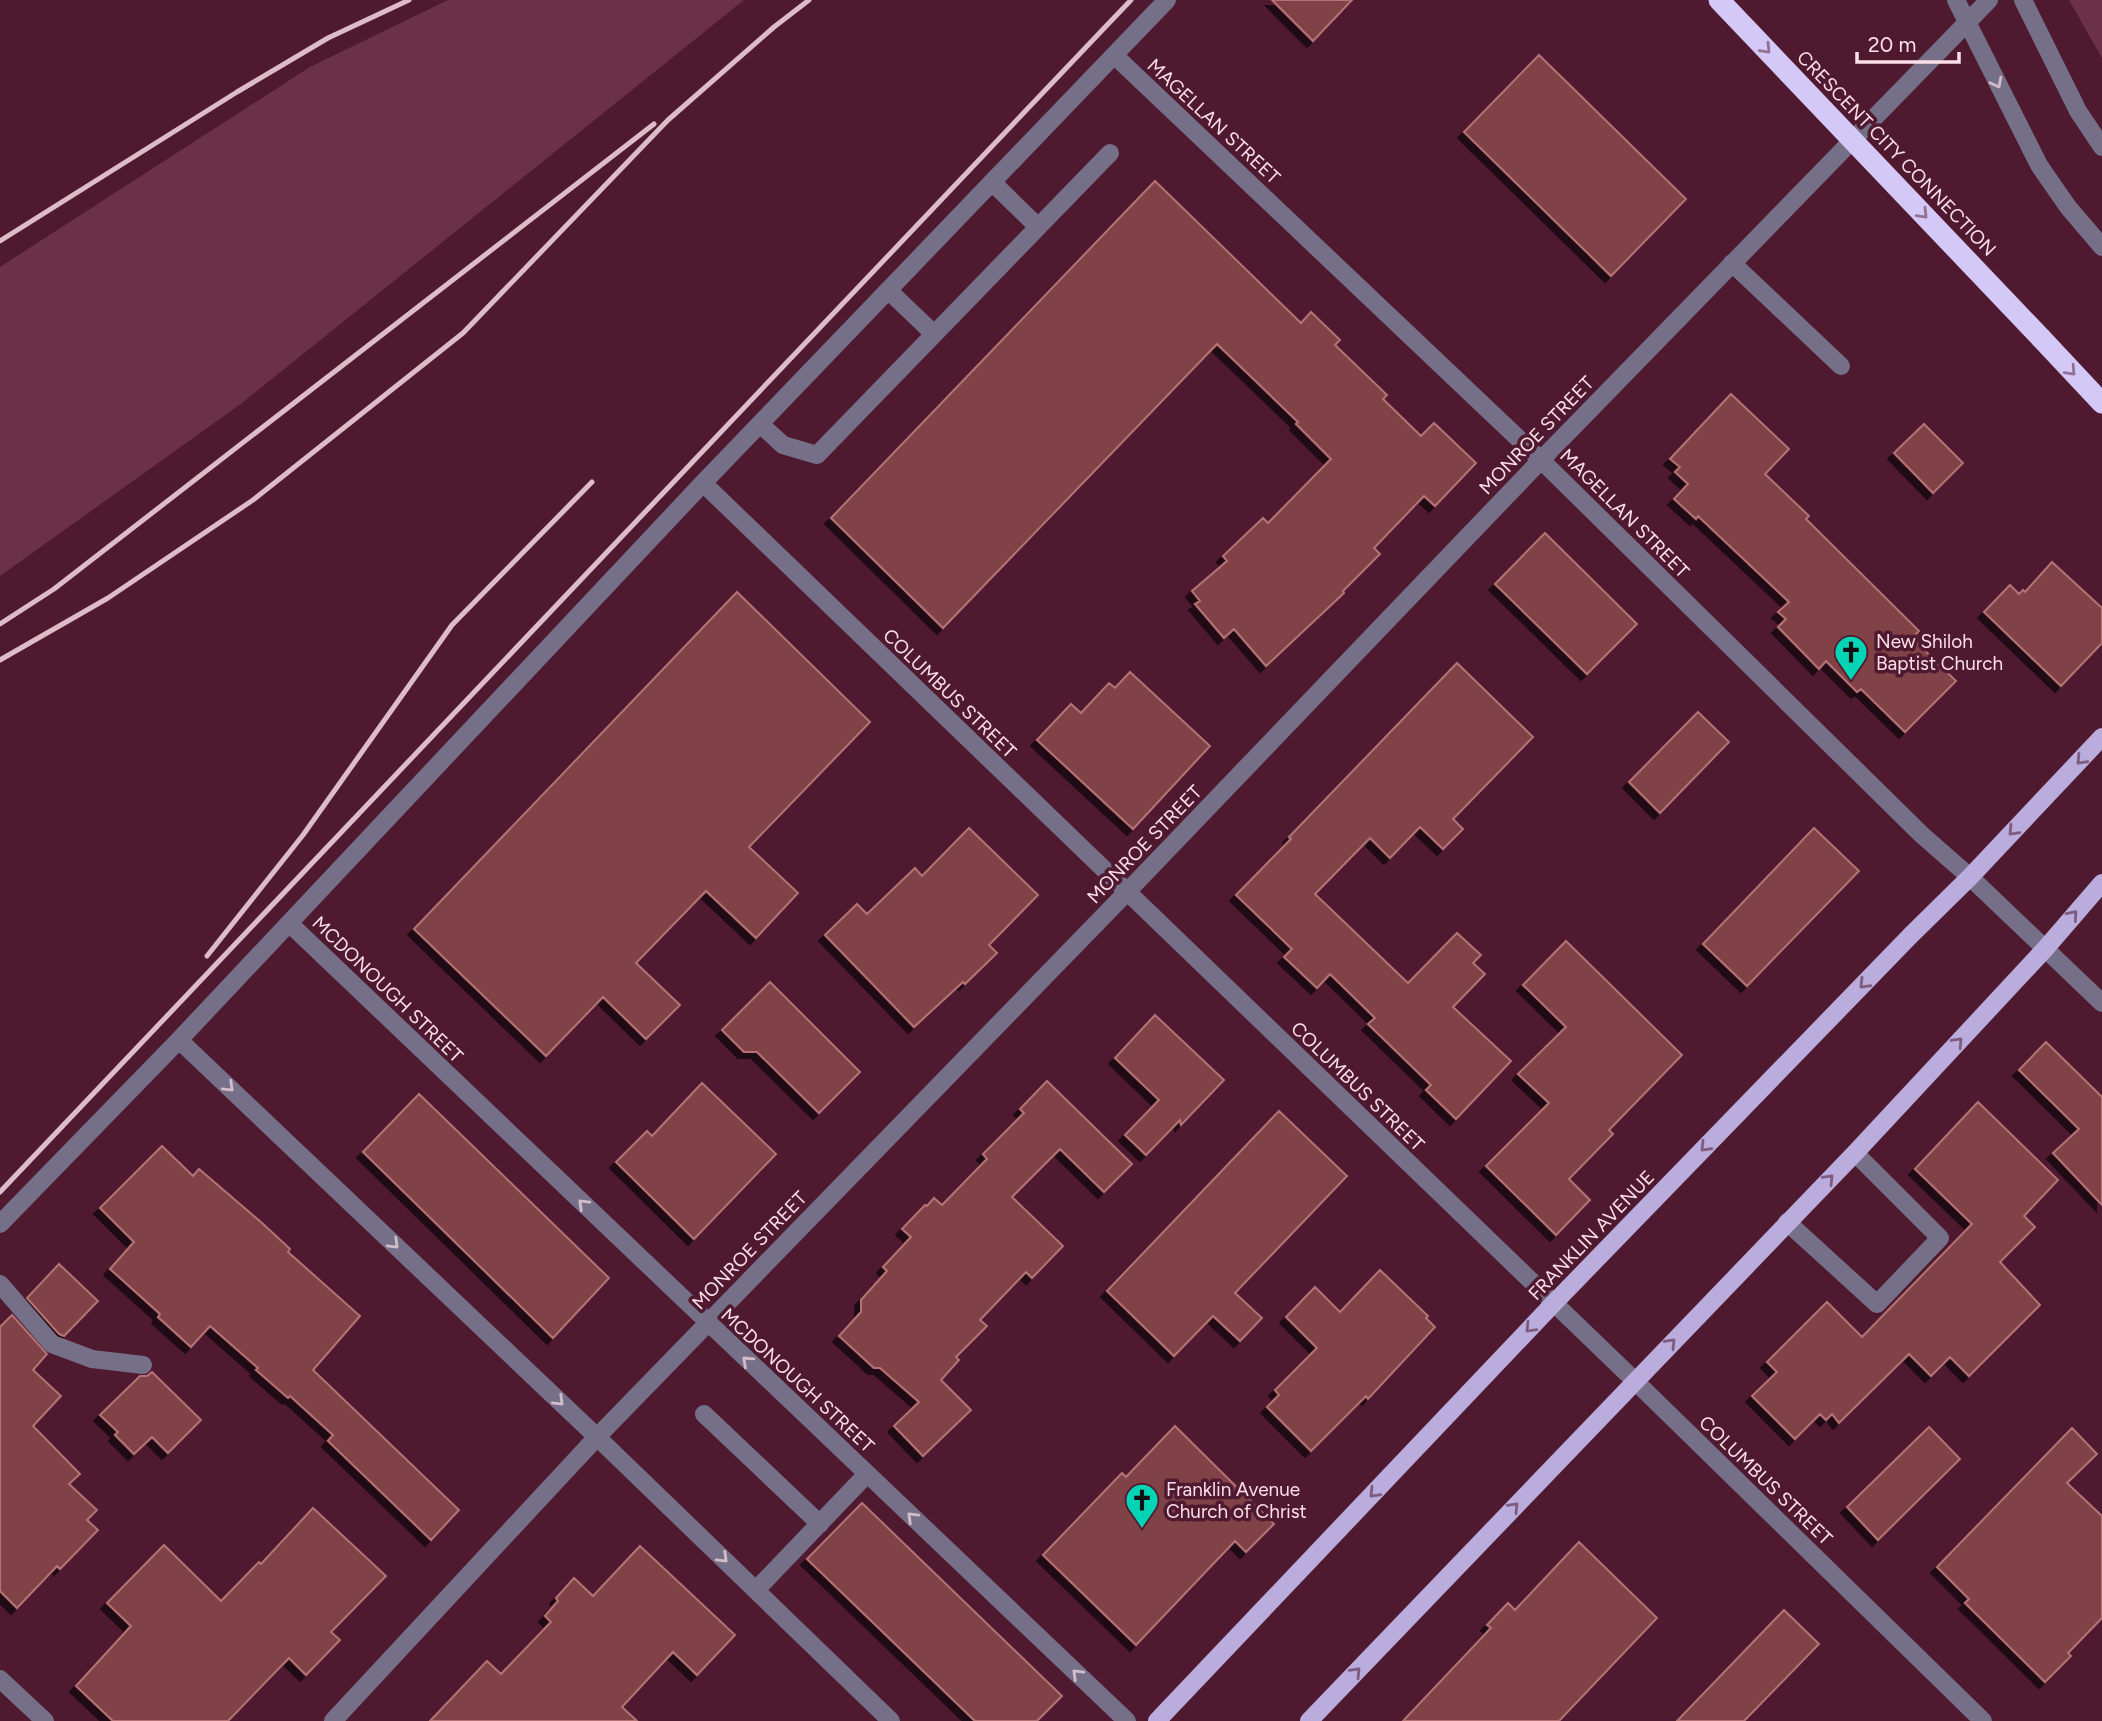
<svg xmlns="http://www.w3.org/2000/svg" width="2102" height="1721" viewBox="0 0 2102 1721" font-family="Figtree,sans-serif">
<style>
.green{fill:#6c3148}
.building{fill:#804347;stroke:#b47274;stroke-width:2;filter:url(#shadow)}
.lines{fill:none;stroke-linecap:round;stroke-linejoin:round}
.minor{stroke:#756f87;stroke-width:18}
.major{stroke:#baadde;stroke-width:18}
.highway{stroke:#d4c8f7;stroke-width:21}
.rail{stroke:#ddbcc7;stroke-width:5}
.highway-bridge{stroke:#d4c8f7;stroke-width:21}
.oneway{stroke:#927194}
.oneway2{stroke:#d4bdcb}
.oneway3{stroke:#7f5c7e}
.labels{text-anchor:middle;stroke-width:7;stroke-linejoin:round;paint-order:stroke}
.street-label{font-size:19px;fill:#fcdfe8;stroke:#4f1a30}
.poi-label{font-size:19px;fill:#fcdfe8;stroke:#4f1a30;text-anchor:start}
</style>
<defs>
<filter id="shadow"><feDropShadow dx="-6" dy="6" stdDeviation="0" flood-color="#0009"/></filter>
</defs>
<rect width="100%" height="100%" fill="#4f1a30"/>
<path class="green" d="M448 0H744L242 403 0 576V267L310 67Z
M2069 0H2102V58Z"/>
<path class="building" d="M1272 0H1352L1313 41Z
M1539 55 1686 199 1611 276 1464 132Z
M1155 181 1301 323 1311 312 1340 340 1335 345 1387 395 1383 399 1421 436 1434 423 1476 463 1435 506 1424 496 1374 548 1380 554 1343 591 1344 593 1266 666 1234 629 1224 638 1195 604 1200 601 1192 591 1227 561 1223 556 1263 518 1268 523 1331 459 1296 424 1298 422 1217 344 943 628 831 518Z
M1731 394 1789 449 1765 474 1809 516 1806 519 1919 631 1912 638 1956 681 1905 732 1861 689 1857 692 1826 661 1819 669 1778 627 1786 619 1778 612 1789 602 1698 516 1696 519 1674 499 1688 484 1675 472 1680 467 1670 459Z
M1924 424 1963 463 1933 493 1894 453Z
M1545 533 1637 624 1587 674 1495 584Z
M2052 562 2102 608V643L2061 686 1984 612 2010 585 2019 594 2023 590 2025 592Z
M737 592 870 722 749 847 798 893 756 938 706 891 636 963 680 1005 646 1039 603 997 546 1056 414 929Z
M1457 663 1533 737 1453 819 1463 829 1443 849 1420 827 1390 858 1370 838 1315 894 1408 983 1457 933 1481 955 1473 963 1485 974 1453 1007 1511 1061 1456 1119 1426 1090 1431 1085 1368 1024 1375 1018 1330 974 1317 988 1284 957 1292 949 1236 895 1291 839 1289 837Z
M1130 672 1210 746 1133 829 1037 740 1071 704 1081 713 1109 683 1115 688Z
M1698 712 1729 742 1660 813 1629 782Z
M969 828 1038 895 989 945 997 953 965 984 963 982 914 1027 825 935 857 904 867 914 915 868 922 876Z
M1814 828 1859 871 1747 986 1703 944Z
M1566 941 1682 1055 1609 1130 1613 1134 1569 1179 1590 1200 1556 1235 1486 1166 1549 1103 1518 1074 1566 1027 1523 985Z
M770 982 860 1072 819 1113 757 1052H744L722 1030Z
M1155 1015 1224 1080 1181 1125 1180 1120 1146 1155 1125 1135 1159 1100 1115 1058Z
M2046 1042 2102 1097V1205L2053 1153 2079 1129 2019 1070Z
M1047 1081 1132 1164 1104 1192 1060 1149 1012 1197 1063 1246 1032 1278 1026 1272 980 1320 987 1326 956 1357 959 1360 941 1380 971 1410 923 1456 894 1426 919 1402 880 1368H874L839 1336 861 1312V1300L887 1271 883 1267 911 1237 902 1229 925 1205 927 1206 934 1198 942 1205 987 1159 983 1154 1024 1113 1020 1109Z
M702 1083 776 1154 694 1239 616 1162 647 1131 652 1136Z
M419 1094 609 1278 553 1338 363 1152Z
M1978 1102 2058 1180 2024 1216 2035 1227 2000 1262 2040 1305 1969 1376 1950 1357 1931 1376 1909 1354 1839 1423 1832 1414 1826 1420 1820 1414 1795 1439 1752 1396 1777 1372 1767 1362 1827 1302 1862 1337 1972 1224 1915 1169Z
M1279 1111 1347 1176 1235 1293 1262 1318 1240 1341 1213 1316 1174 1356 1107 1291Z
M162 1146 193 1176 199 1169 262 1223 290 1249 288 1252 360 1316 313 1370 459 1510 431 1540 328 1441 333 1435 290 1396 288 1398 256 1370 258 1368 210 1326 191 1347 158 1317 160 1314 110 1269 134 1242 100 1208Z
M59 1264 98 1301 64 1336 59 1334 27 1298Z
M1380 1270 1428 1316 1426 1318 1435 1327 1368 1399 1366 1396 1311 1451 1267 1407 1279 1395 1275 1390 1317 1348 1286 1317 1315 1287 1340 1312Z
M12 1315 47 1354 33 1370 61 1396 33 1426 80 1474 69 1484 97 1510 87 1520 98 1530 60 1569 57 1566 17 1608 0 1591V1327Z
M152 1372 201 1420 168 1453 152 1437 134 1454 115 1435 118 1432 100 1415 140 1376H147Z
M1175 1426 1274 1524 1246 1552 1235 1541 1136 1645 1043 1555 1122 1473 1126 1477Z
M1929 1427 1960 1459 1878 1540 1847 1507Z
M2072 1428 2097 1454 2067 1483 2102 1516V1618L2068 1653 2071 1656 2045 1682 1965 1603 1969 1599 1937 1567Z
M862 1503 1062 1696 1037 1721H975L807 1559Z
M313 1508 386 1576 331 1632 340 1640 306 1675 289 1658 228 1721H113L76 1686 131 1626 107 1603 164 1545 221 1601 259 1562 261 1564Z
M1579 1542 1657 1618 1559 1721H1403L1491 1628 1487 1625 1508 1603 1515 1610Z
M640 1546 735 1635 697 1675 673 1652 622 1707 637 1721H430L487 1661 501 1674 551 1622 545 1616 558 1601 556 1598 574 1578 593 1596Z
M1784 1610 1819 1644 1744 1721H1677Z"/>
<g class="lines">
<path class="minor" d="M1956 0 2039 165 2068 207 2102 247
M2023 0 2078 111 2102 147
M1114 55 1541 460 1922 835 1970 877 2102 1003
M992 182 1038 227
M1732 263 1841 366
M888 290 934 334
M760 424 783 445 817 455 1110 153
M703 483 1635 1381 1983 1721
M290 924 1127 1721
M179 1040 597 1437 891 1721
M1787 1222 1877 1304 1940 1238 1855 1153
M0 1224 179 1040 703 483 1167 0
M0 1284 52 1344 92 1359 143 1365
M704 1414 820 1524
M756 1590 867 1474
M0 1679 45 1721
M333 1721 597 1437 1126 893 1541 460 1989 0"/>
<path class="major" d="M1157 1721 1554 1303 1911 935 1970 877 2102 737
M1309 1721 1855 1153 2045 949 2102 883"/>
<path class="highway" d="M2041 338 2102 403"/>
<path class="rail" d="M0 241 237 92 328 38 409 0
M0 624 54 589 654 124
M0 660 108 598 253 500 463 333 668 120 774 27 809 0
M207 956 303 835 452 625 592 482
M0 1192C374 793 752 396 1131 0"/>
<path class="highway-bridge" d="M1719 0 2041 338"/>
</g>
<defs><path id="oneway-chevron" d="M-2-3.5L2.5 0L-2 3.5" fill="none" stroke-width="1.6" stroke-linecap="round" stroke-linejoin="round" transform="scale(1.75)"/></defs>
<g class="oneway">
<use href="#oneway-chevron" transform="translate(1766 49) rotate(46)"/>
<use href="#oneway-chevron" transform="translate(1923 214) rotate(46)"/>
<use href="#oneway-chevron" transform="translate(2071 371) rotate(47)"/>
</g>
<g class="oneway2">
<use href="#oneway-chevron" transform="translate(1997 83) rotate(63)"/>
<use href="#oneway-chevron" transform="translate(229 1087) rotate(44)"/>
<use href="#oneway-chevron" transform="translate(583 1204) rotate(-136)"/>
<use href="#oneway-chevron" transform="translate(394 1244) rotate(44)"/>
<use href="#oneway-chevron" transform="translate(747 1361) rotate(-137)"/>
<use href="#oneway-chevron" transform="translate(559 1401) rotate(44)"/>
<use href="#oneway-chevron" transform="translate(912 1517) rotate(-136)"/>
<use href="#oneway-chevron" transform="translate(723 1558) rotate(44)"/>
<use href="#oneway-chevron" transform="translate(1077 1674) rotate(-136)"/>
</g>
<g class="oneway3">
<use href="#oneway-chevron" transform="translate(2081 760) rotate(133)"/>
<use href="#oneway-chevron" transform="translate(2013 831) rotate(134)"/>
<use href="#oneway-chevron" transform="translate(2073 915) rotate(-49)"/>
<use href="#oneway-chevron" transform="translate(1864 984) rotate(134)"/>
<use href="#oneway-chevron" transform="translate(1958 1042) rotate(-47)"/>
<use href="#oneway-chevron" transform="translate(1705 1147) rotate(134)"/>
<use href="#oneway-chevron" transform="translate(1829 1179) rotate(-46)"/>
<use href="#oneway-chevron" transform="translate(1530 1328) rotate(134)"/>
<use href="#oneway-chevron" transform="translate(1671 1343) rotate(-46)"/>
<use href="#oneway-chevron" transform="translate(1374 1493) rotate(134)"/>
<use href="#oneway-chevron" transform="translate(1514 1507) rotate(-46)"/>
<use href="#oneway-chevron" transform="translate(1356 1672) rotate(-46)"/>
</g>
<defs>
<symbol id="church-pin" viewBox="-11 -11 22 30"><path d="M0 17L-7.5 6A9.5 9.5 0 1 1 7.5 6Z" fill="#02d5b6" stroke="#4f1a30"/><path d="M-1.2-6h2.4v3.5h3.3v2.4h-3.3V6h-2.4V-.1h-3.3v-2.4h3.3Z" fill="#111"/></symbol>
</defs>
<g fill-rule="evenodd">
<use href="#church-pin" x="1832" y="633" width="38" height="52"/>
<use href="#church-pin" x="1123" y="1481" width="38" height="52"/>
</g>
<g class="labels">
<g class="street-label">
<text transform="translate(1214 121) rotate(43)" y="7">MAGELLAN STREET</text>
<text transform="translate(1897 153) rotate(46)" y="7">CRESCENT CITY CONNECTION</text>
<text transform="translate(1536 435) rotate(-46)" y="7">MONROE STREET</text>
<text transform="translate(1625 513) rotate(45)" y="7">MAGELLAN STREET</text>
<text transform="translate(950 693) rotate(44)" y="7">COLUMBUS STREET</text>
<text transform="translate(1144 844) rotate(-46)" y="7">MONROE STREET</text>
<text transform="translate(388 989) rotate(44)" y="7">MCDONOUGH STREET</text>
<text transform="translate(1358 1086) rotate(44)" y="7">COLUMBUS STREET</text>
<text transform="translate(1591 1235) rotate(-46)" y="7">FRANKLIN AVENUE</text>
<text transform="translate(749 1250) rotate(-46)" y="7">MONROE STREET</text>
<text transform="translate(798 1380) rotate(43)" y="7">MCDONOUGH STREET</text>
<text transform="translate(1766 1480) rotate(44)" y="7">COLUMBUS STREET</text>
</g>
<g class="poi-label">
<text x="1876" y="648">New Shiloh<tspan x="1876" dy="22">Baptist Church</tspan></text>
<text x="1166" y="1496">Franklin Avenue<tspan x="1166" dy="22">Church of Christ</tspan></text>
</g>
</g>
<path d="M1857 52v10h102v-10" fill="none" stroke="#fcdfe8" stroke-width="3.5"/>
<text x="1868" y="52" font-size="21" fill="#fcdfe8" stroke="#4f1a30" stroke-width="5" paint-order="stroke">20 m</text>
</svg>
